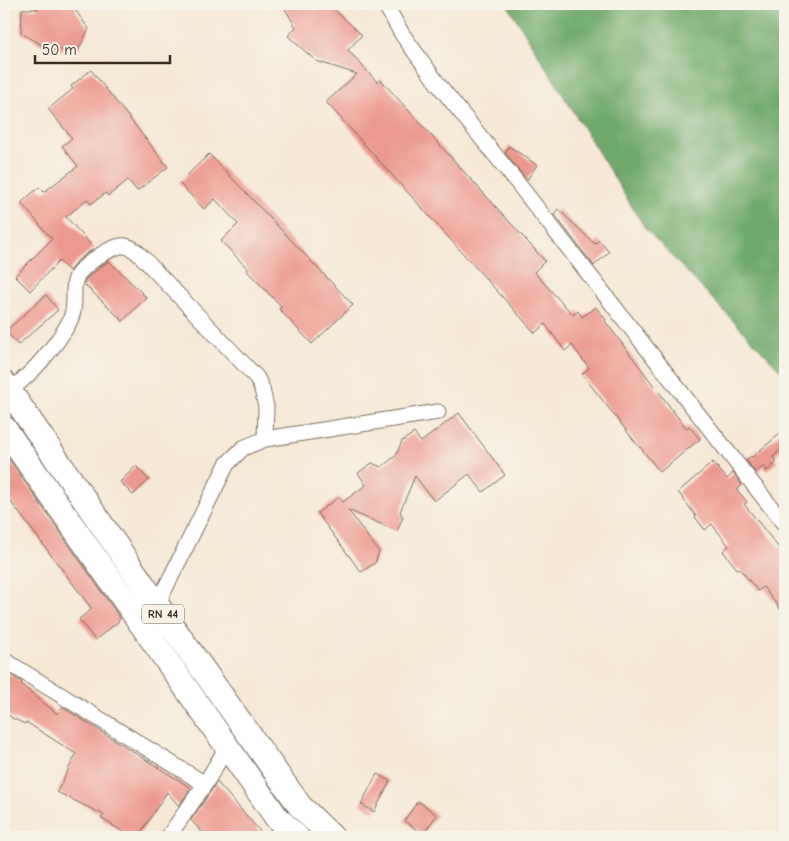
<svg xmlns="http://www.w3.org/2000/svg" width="789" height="841" viewBox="0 0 789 841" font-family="'Comic Neue',sans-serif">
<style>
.forest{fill:#6faa6a;stroke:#556a44}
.building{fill:#ec9a8f}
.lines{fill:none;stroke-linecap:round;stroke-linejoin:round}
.street-casing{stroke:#7c6c5e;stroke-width:17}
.primary-casing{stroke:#7c6c5e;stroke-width:26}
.street{stroke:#fff;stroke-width:15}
.primary{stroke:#fff;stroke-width:24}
.labels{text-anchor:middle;stroke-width:4.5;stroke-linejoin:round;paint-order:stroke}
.shield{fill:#f7f3e8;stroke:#73665b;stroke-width:1}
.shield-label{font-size:12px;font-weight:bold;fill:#3b2a1e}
</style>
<rect width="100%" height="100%" fill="#f7f3e8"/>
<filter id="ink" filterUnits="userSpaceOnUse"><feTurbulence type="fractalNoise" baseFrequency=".02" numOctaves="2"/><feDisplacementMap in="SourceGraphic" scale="10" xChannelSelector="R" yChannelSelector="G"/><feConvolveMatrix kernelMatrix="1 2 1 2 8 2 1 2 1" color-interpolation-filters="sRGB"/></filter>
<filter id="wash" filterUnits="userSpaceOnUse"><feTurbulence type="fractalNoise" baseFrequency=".0096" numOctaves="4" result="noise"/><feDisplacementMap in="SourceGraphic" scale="20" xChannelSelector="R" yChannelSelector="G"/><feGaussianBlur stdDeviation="1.12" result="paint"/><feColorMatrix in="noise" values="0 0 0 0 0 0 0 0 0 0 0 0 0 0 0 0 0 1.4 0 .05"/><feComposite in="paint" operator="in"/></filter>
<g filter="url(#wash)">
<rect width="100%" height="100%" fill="#f6e8d5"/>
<path class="forest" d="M507 4H785V375L645 228Z"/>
<g id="blocks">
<path class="building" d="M34 4H76V11L89 29 78 50H51L21 33 22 9H38Z
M282 4H328L362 35 348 50 377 82 380 79 545 261 534 272 573 315 578 311 582 317 596 307 606 320 605 321 686 428 689 426 700 439 660 472 640 447V448L582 374 589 368 572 345 565 351 545 324 535 333 326 102 357 74 316 61 288 36 296 27Z
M91 70 168 167 137 191 128 180 108 196 106 193 91 204 87 199 66 217 94 248 77 261 69 271 59 261 30 291 15 276 52 239 21 203 39 187 44 192 78 166 62 146 72 138 48 109 73 89 71 86Z
M509 146 537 165 527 180 505 153Z
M209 154 353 305 312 344 279 309 282 307 247 271 248 269 221 241 238 224 215 199 204 209 179 183Z
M558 209 595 244 599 240 609 252 594 266 554 214Z
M109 261 146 297 123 321 84 284 86 279 90 275Z
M46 295 58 310 18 345 6 331Z
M459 413 505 475 483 492 469 474 434 501 415 476 400 512 403 517 397 531 348 510 379 552 375 563 361 572 317 513 339 497 343 502 366 485 358 473 372 463 381 467 396 456 402 441 414 433 421 442Z
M781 433 785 438V445L773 457 777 462 767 471 763 466 756 473 746 460 751 456 752 457Z
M4 452 120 618 118 622 95 640 79 619 92 609 4 493Z
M713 462 727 479 733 473 742 485 737 490 747 502 744 504 779 548 785 543V615L763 587 758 591 739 568 737 569 723 551 729 546 712 524 705 530 695 517 696 516 678 492Z
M136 466 149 480 133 495 120 482Z
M4 671 22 682 21 684 57 714 62 707 191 788 179 806 167 792 138 837H131L101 818 104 815 57 792 76 754 26 722 25 724 12 718 4 711Z
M377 774 390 781 374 812 361 804Z
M217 782 265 837H206L191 820Z
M418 801 437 815 423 834 404 821Z"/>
</g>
</g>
<g filter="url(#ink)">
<use href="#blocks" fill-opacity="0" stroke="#7c6c5e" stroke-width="1"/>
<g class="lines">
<defs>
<path id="street" d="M385 4 402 34 438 84 512 176 785 525
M9 391C17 385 25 378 32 371 44 359 59 340 67 326 74 315 74 306 74 293 74 288 74 283 76 278 80 267 113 244 125 246 133 247 138 253 143 258L257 378 262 389 266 407 265 439
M157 605 227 464 243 448 265 439 438 412
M4 660 205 784
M168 837 205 784 227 747"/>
<path id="primary" d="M4 383 157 605 300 806 332 837
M4 428 277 818 297 837"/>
</defs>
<use href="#street" class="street-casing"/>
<use href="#primary" class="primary-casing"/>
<use href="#street" class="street"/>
<use href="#primary" class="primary"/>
</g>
</g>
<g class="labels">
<rect class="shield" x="142" y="604.5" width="42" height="19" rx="4"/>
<g class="shield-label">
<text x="163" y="618">RN 44</text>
</g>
</g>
<rect width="789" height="841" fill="none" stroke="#f7f3e8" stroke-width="20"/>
<path d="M35 55v8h135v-8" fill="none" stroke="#3b2a1e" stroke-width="2.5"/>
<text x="42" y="55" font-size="15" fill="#3b2a1e" stroke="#f7f3e8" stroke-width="4" paint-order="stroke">50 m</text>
</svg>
